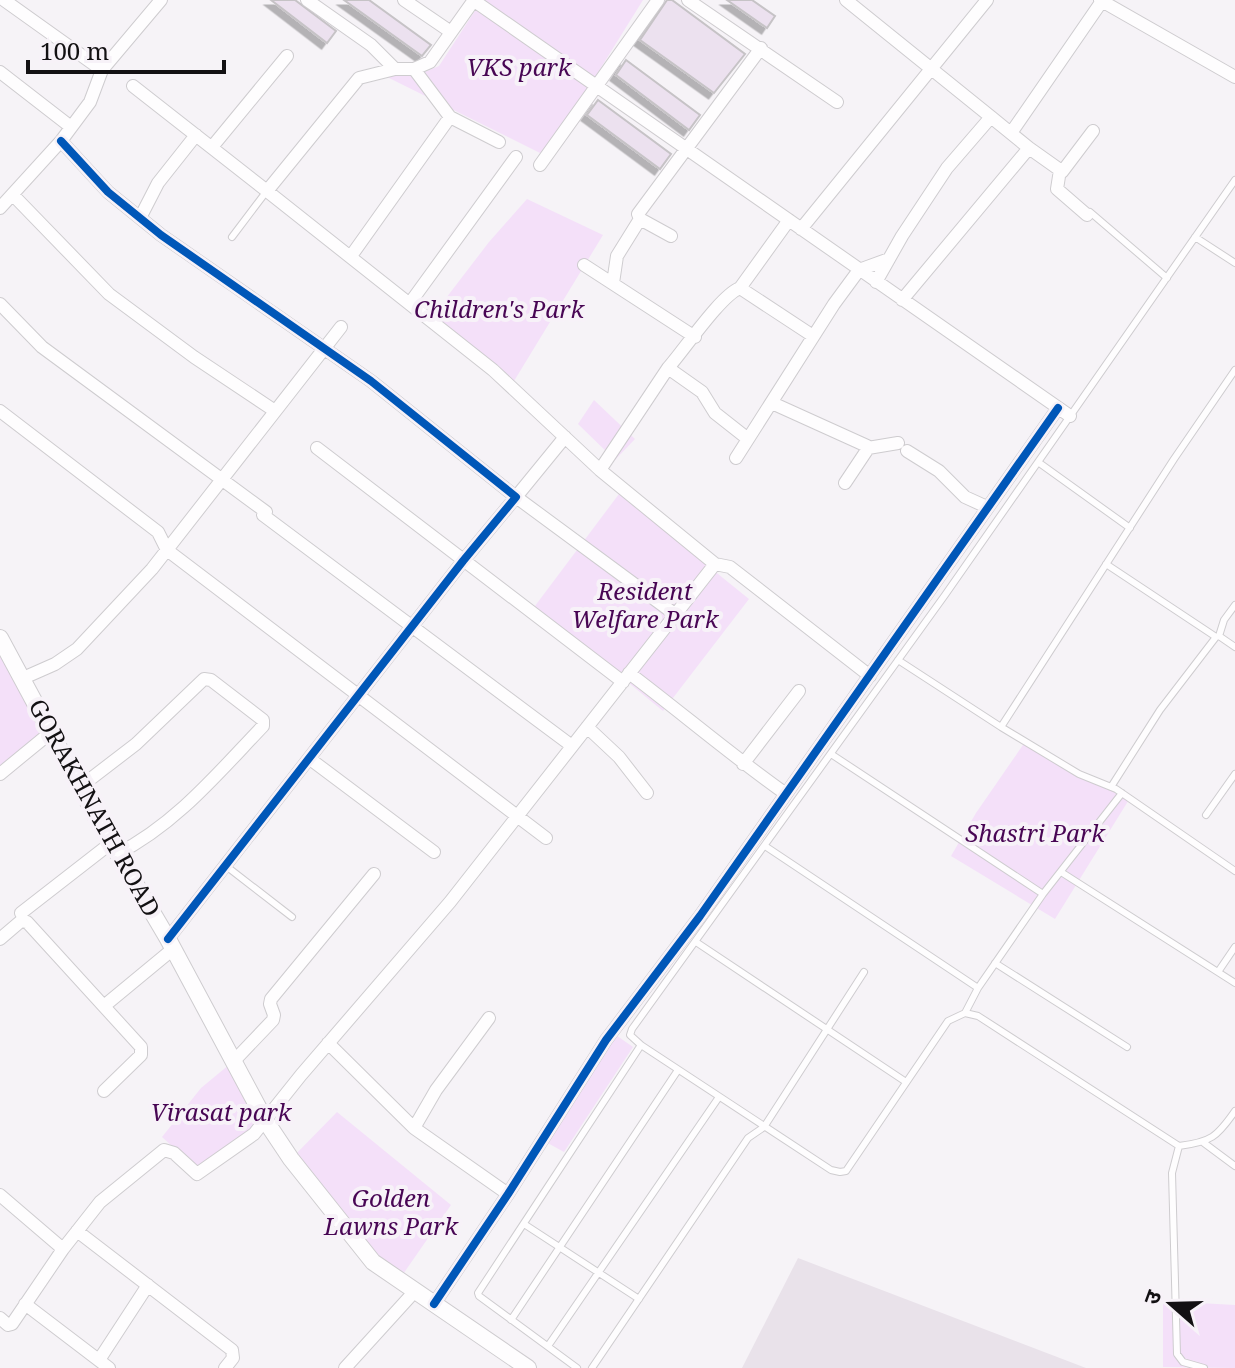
<svg xmlns="http://www.w3.org/2000/svg" width="1235" height="1368" viewBox="0 0 1235 1368" font-family="'Noto Serif','Noto Sans Devanagari',serif">
<style>
.built{fill:#e9e2ea}
.green{fill:#f4e0f9}
.building{fill:#ece1ef;stroke:#c6c3c6;stroke-width:2;filter:url(#shadow)}
.lines{fill:none;stroke-linecap:round;stroke-linejoin:round}
.lane-casing{stroke:#cecccf;stroke-width:8}
.street-casing{stroke:#cecccf;stroke-width:14}
.secondary-casing{stroke:#cecccf;stroke-width:18}
.lane{stroke:#fefdfe;stroke-width:6}
.street{stroke:#fefdfe;stroke-width:12}
.secondary{stroke:#fefdfe;stroke-width:16}
.cycleway-casing{stroke:#f7f2f8;stroke-width:13}
.cycleway{stroke:#0057b8;stroke-width:8}
.labels{text-anchor:middle;stroke-width:8;stroke-linejoin:round;paint-order:stroke}
.park-label{font-size:24px;font-style:italic;fill:#480654;stroke:#f7f2f8}
.street-label{font-size:24px;fill:#131113;stroke:#f7f2f8}
</style>
<defs>
<filter id="shadow"><feDropShadow dx="-5.5" dy="5.5" stdDeviation="0" flood-color="#0004"/></filter>
</defs>
<rect width="100%" height="100%" fill="#f6f3f7"/>
<path class="built" d="M798 1258 1086 1368H742Z"/>
<path class="green" d="M482 0H643L546 156 383 75 420 74 439 66Z
M527 199 603 235 511 386 430 319 489 242Z
M594 400 635 439 615 460 578 424Z
M619 494 749 599 663 711 535 606Z
M5 651 48 732 0 771V656Z
M1025 742 1130 798 1055 919 951 856 976 813Z
M613 1033 633 1047 564 1152 544 1141Z
M230 1064 260 1119 250 1131 196 1168 162 1137 201 1088Z
M337 1112 451 1205 399 1280 291 1159Z
M1163 1301 1235 1305V1368L1163 1367Z"/>
<path class="building" d="M271 0H295L336 31 327 43Z
M344 0H369L431 45 422 56Z
M667 0H672L745 54 714 93 640 40Z
M727 0H752L775 16 767 28Z
M626 60 700 115 689 130 616 75Z
M598 100 671 154 660 169 587 115Z"/>
<g class="lines">
<defs>
<path id="lane" d="M1090 212 1167 278
M232 237 266 192
M1195 237 1235 263
M1235 370 1174 459 1001 727 1079 774 1116 789 1235 871
M1038 462 1130 528
M1106 564 1216 637
M1219 636 1224 620 1235 605
M898 660 1001 727
M831 754 1043 894
M1111 787 1160 710 1216 637 1219 636 1235 647
M1206 815 1235 774
M765 846 978 988
M226 866 292 917
M1061 872 1235 983
M696 942 906 1082
M995 963 1127 1047
M1218 972 1235 947
M965 1013 978 988 1043 894 1122 793
M641 1045 630 1035 632 1029 945 595 1235 180
M1204 1143 1235 1166
M1179 1146 1172 1173 1177 1354 1183 1362 1204 1368
M524 1224 639 1299
M511 1320 678 1070
M548 1346 719 1097
M577 1368 479 1296 478 1293 641 1045 831 1170 840 1172 846 1171 948 1021 965 1013 978 1016 1179 1146C1211 1142 1217 1137 1235 1111
M592 1368 748 1138 764 1127 864 972"/>
<path id="street" d="M4 0 102 70
M307 0 371 45 395 69
M404 0 451 32
M473 0 1070 416
M688 0 837 102
M846 0 991 117 947 168 902 236 876 282
M1100 0 1235 77
M0 72 71 127
M133 86 267 191 359 78 395 69H414L430 62 474 0
M450 117 499 142
M1011 133 1102 1
M61 141 108 192 161 235 371 381 516 497 463 561 168 939
M212 147 287 56
M1029 148 1060 170 1057 189 1087 215
M540 165 658 0
M1062 172 1093 131
M267 191 493 370 600 470 715 564 730 567 870 676
M13 195 109 294 194 357 275 411
M0 208 61 141 90 102 102 70 161 0
M140 218 158 183 196 135
M801 229 987 0
M671 236 640 219 638 214 761 48
M351 256 450 117 414 69
M584 265 695 337
M613 283 617 256 640 219
M740 288 789 220
M902 300 1029 148 991 117
M410 303 516 157
M0 304 42 347 266 512
M772 403 867 446V450L845 483
M0 411 158 532 167 550 546 838
M565 437 516 497 676 615
M748 439 715 413 702 392 668 368C684 350 721 295 740 288L813 336
M317 448 623 682
M868 448 898 443
M907 451 939 471 965 497 987 507
M736 458 834 304 859 270 889 259
M600 470 668 368
M263 515 572 746
M629 673C682 713 732 756 786 794
M21 679 55 664 77 649 152 569 341 327
M587 727 619 757 647 793
M310 759 434 852
M743 764 799 691
M0 774 50 733
M80 787 136 744 204 679 211 680 263 720V726C218 773 176 824 117 854
M21 913 111 843
M0 939 21 921 27 922 141 1047V1055L104 1091
M104 1006 173 949
M489 1018 436 1090 414 1128 508 1194
M328 1043 414 1128
M233 1062 273 1020 274 1015 270 1004 271 999 374 874
M0 1195 63 1249 100 1202 164 1150 174 1153 197 1174 254 1134 301 1075 450 902 715 564
M77 1231 232 1350 233 1358 225 1368
M25 1304 109 1368
M434 1304 508 1194 606 1040 700 916 1058 408
M0 1318 8 1325 12 1324 63 1249
M99 1360 148 1285
M345 1368 415 1291"/>
<path id="secondary" d="M0 638 99 822 168 939 265 1120 291 1159 373 1262 528 1368"/>
</defs>
<use href="#lane" class="lane-casing"/>
<use href="#street" class="street-casing"/>
<use href="#secondary" class="secondary-casing"/>
<use href="#lane" class="lane"/>
<use href="#street" class="street"/>
<use href="#secondary" class="secondary"/>
<defs>
<path id="cycleway" d="M61 141 108 192 161 235 371 381 516 497 463 561 168 939
M434 1304 508 1194 606 1040 700 916 1058 408"/>
</defs>
<use href="#cycleway" class="cycleway-casing"/>
<use href="#cycleway" class="cycleway"/>
</g>
<g class="labels">
<g class="park-label">
<text x="519" y="76">VKS park</text>
<text x="499" y="318">Children's Park</text>
<text x="645" y="600">Resident<tspan x="645" dy="28">Welfare Park</tspan></text>
<text x="1035" y="842">Shastri Park</text>
<text x="221" y="1121">Virasat park</text>
<text x="391" y="1207">Golden<tspan x="391" dy="28">Lawns Park</tspan></text>
</g>
<g class="street-label">
<text transform="translate(94 808) rotate(61)" y="8">GORAKHNATH ROAD</text>
</g>
</g>
<g transform="translate(1171 1304) rotate(290)" stroke="#f7f2f8" stroke-width="6" paint-order="stroke">
<path d="M0-6L14 30L0 20L-14 30Z" fill="#131113"/>
<text y="-12" font-size="22" font-weight="bold" text-anchor="middle" fill="#131113">उ</text>
</g>
<path d="M28 60v12h196v-12" fill="none" stroke="#131113" stroke-width="4"/>
<text x="40" y="60" font-size="24" fill="#131113" stroke="#f7f2f8" stroke-width="6" paint-order="stroke">100 m</text>
</svg>
